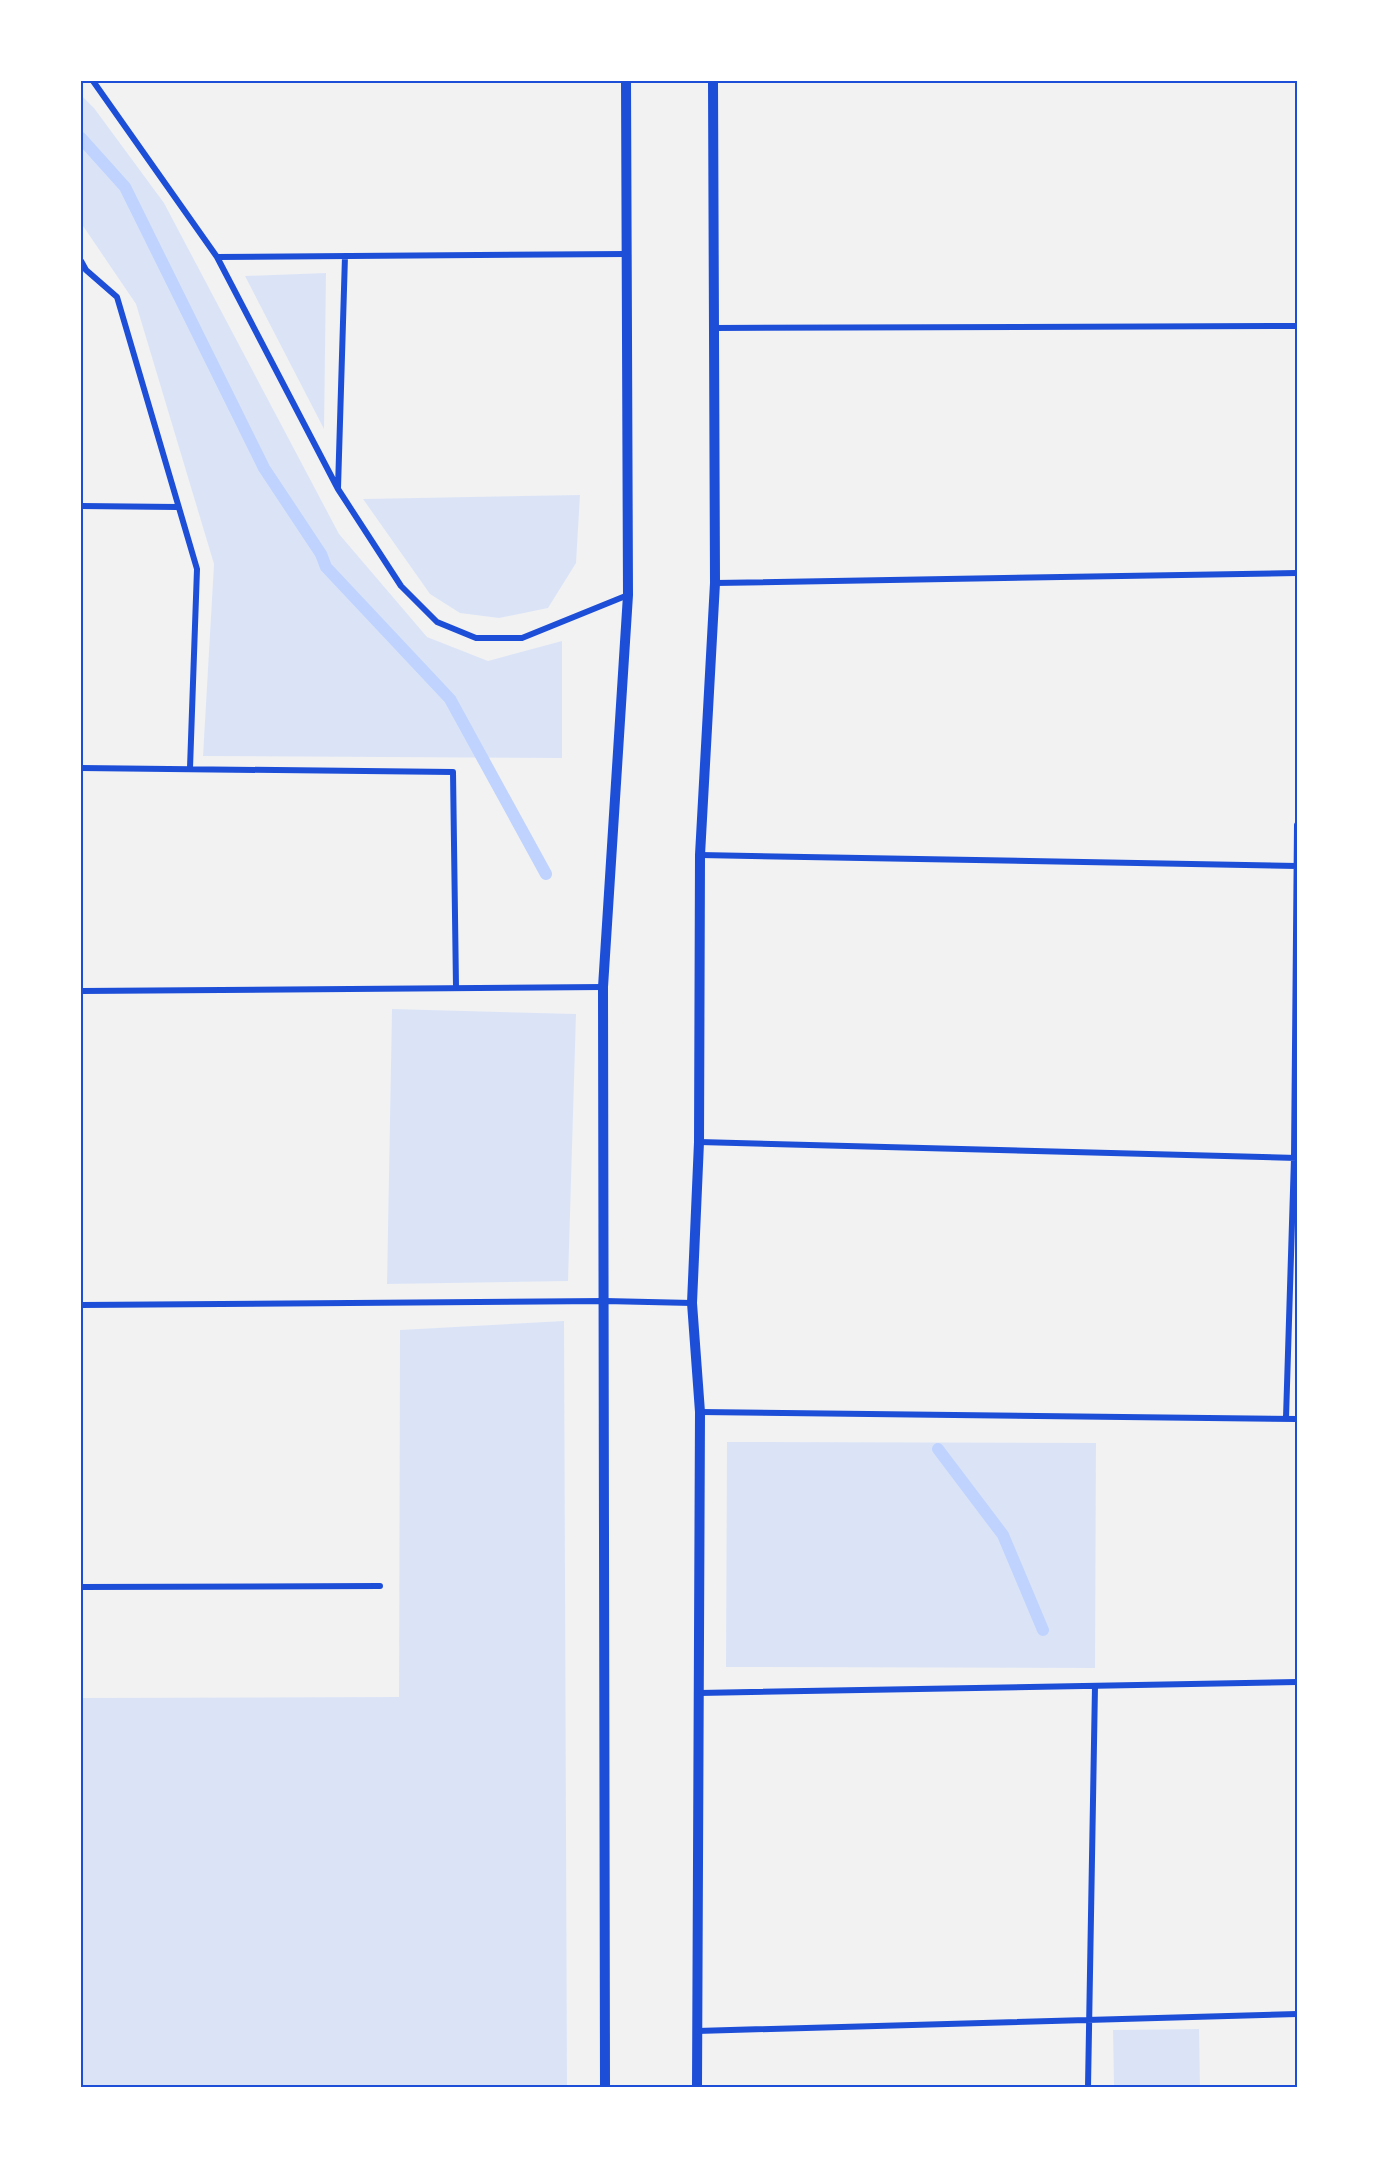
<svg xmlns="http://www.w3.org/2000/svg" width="1378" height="2168" viewBox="0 0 1378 2168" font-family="'Open Sans',sans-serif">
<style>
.green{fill:#dbe4f7}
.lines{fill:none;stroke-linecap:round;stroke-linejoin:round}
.stream{stroke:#bfd3fe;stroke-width:12}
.minor{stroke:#1d4ed8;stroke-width:6}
.tertiary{stroke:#1d4ed8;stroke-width:10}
.neatline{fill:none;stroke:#1d4ed8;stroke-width:2}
</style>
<rect width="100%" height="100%" fill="#f2f2f2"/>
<path class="green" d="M81 95 94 108 164 203 339 534 427 637 488 661 562 641V758L203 756 214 564 136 304 81 223Z
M326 273 324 429 245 276Z
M580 495 576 563 548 608 499 618 460 613 430 594 363 499Z
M392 1009 576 1014 568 1281 387 1284Z
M564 1321 567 2087H81V1698L399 1697 400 1330Z
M727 1442 1096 1443 1095 1668 726 1667Z
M1199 2029 1200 2087H1114L1113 2030Z"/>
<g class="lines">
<path class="stream" d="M81 138 125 187 264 468 321 554 326 567 450 699 546 874
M938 1449 1003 1535 1043 1630"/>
<path class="minor" d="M93 81 217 257 338 489 401 586 437 622 476 638H522L628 595
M217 257 626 254
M81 261 86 270 117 297 197 569 190 768
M714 328 1297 326
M338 488 345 256
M81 506 177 507
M715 583 1297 573
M81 768 453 772 456 987
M700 855 1297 866
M81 991 603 987
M699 1142 1297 1158
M81 1305 605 1301 692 1303
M700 1412 1297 1419
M1286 1418 1294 1158 1297 825
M81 1587 380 1586
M699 1693 1297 1682
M697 2031 1297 2014
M1088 2087 1095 1686"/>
<path class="tertiary" d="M605 2087 603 987 628 595 626 81
M697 2087 700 1412 692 1303 699 1142 700 855 715 583 713 81"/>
</g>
<rect width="1378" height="2168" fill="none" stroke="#ffffff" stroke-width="165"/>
<rect x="82" y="82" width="1214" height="2004" class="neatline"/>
</svg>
